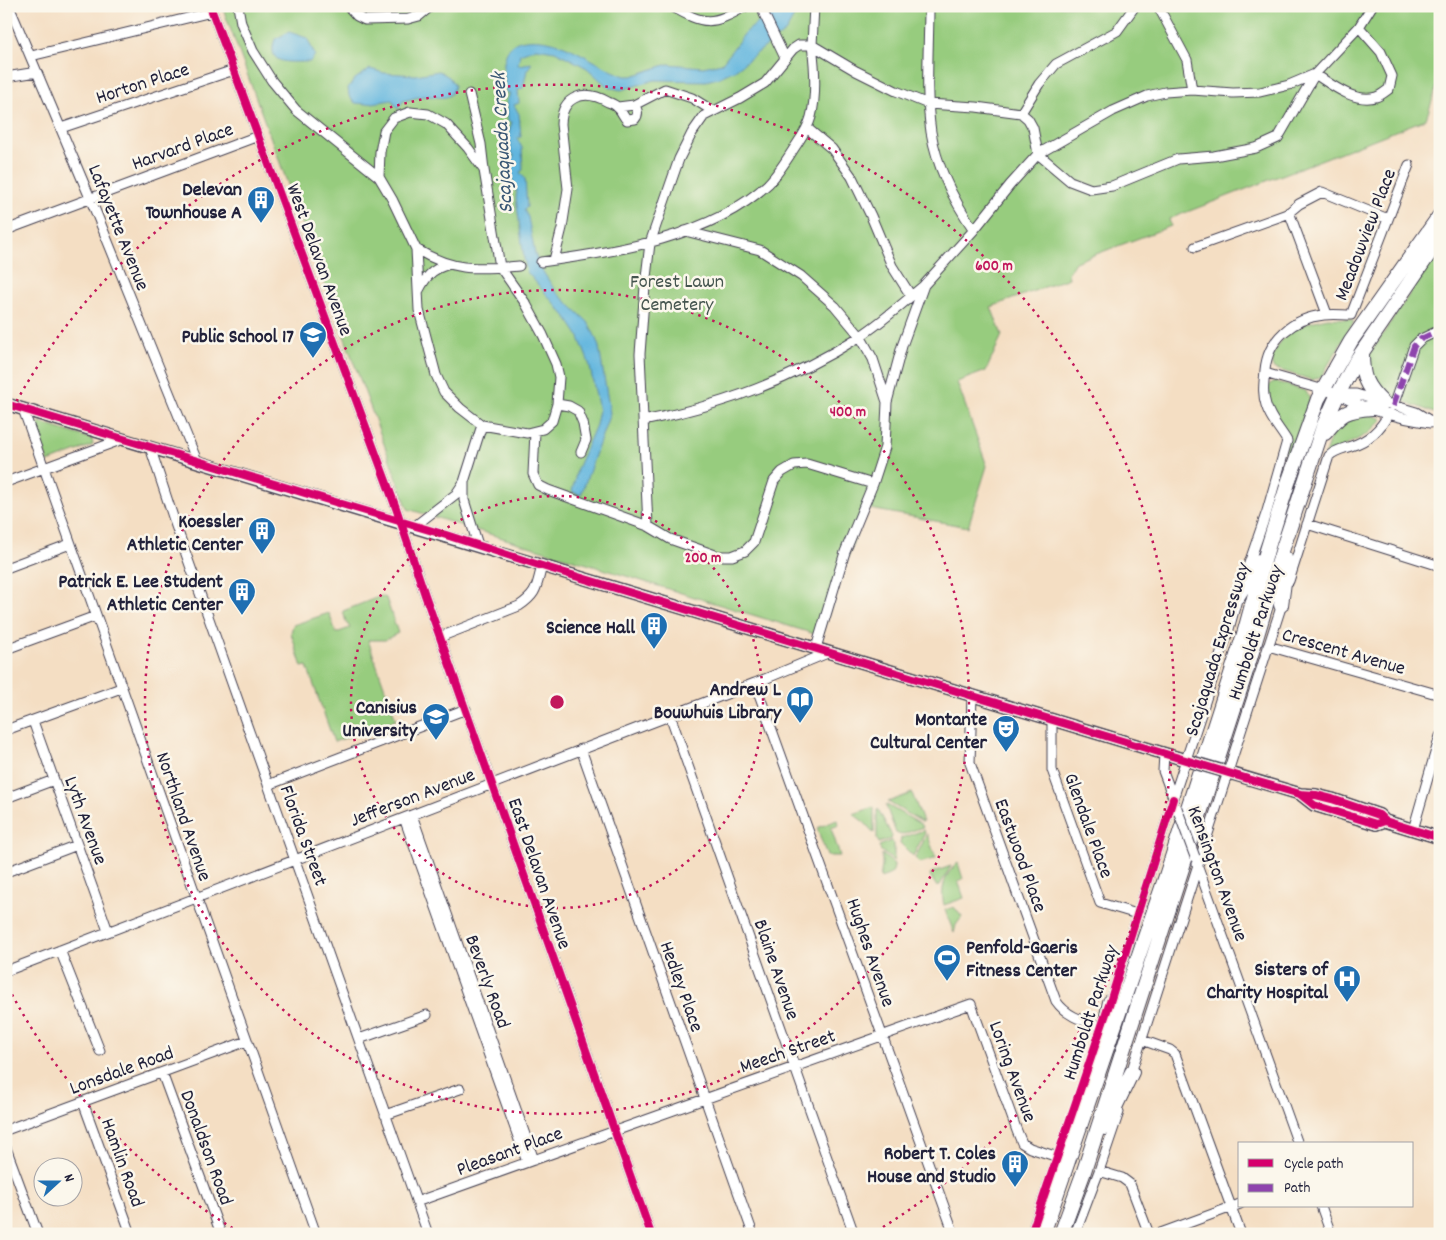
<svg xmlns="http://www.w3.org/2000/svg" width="1446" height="1240" viewBox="0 0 1446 1240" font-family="Dekko,sans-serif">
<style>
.green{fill:#97cc7e;stroke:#5c775c}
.water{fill:#62b6de;stroke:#426c8c}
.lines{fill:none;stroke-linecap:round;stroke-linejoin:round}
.minor-casing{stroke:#423e4f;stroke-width:11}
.major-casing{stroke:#423e4f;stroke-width:14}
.highway-casing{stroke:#423e4f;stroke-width:16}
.minor{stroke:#fff;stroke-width:9}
.major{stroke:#fff;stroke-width:11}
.highway{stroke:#fff;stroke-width:14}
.minor-bridge-casing{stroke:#423e4f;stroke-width:11;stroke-linecap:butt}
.major-bridge-casing{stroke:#423e4f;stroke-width:14;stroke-linecap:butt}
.minor-bridge{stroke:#fff;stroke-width:9}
.major-bridge{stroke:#fff;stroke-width:11}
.quiet{stroke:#8e44ad;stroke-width:6;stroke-dasharray:12 6;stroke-linecap:butt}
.cycleway-casing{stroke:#fbf7ec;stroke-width:11}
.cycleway{stroke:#d6006c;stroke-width:8}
.ring{fill:none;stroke:#c2185b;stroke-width:2.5;stroke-dasharray:2.5 5}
.labels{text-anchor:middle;stroke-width:5;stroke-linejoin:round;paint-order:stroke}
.street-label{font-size:20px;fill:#22223b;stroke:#fbf7ec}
.poi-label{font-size:20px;font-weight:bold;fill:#22223b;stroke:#fbf7ec;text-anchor:end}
.park-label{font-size:20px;fill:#45554f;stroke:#fbf7ec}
.water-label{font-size:21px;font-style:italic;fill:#385674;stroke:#fbf7ec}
.centre{fill:#c2185b;stroke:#fbf7ec;stroke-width:2.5}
.ring-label{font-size:15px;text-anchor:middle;font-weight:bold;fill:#c2185b;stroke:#fbf7ec;stroke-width:5;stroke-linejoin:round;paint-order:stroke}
</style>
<rect width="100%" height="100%" fill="#fbf7ec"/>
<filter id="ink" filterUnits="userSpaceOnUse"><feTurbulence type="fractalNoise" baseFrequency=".02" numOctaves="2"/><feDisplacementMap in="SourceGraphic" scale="10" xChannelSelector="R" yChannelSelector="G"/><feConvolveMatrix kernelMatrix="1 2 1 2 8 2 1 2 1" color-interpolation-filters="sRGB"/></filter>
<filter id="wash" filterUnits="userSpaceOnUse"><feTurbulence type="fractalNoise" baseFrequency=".0096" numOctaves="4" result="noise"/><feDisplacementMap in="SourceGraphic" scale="20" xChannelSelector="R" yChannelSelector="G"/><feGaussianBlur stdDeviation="1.12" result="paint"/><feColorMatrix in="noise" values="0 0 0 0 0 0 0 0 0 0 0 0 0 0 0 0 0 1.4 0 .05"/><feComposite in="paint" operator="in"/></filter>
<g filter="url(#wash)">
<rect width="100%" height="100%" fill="#f4dec3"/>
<path class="green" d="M222 6H1440V77L1426 119 1169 219 1171 226 1075 262 1068 273 1069 278 991 307 1002 335 986 371 957 382 987 466 968 527 865 508 821 636 408 509Z
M1440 248V415L1374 390 1367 358Z
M1328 318 1350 319 1354 322 1321 377 1312 380 1273 368C1270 360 1272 356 1276 349 1287 329 1306 322 1328 318Z
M1277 382 1306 391 1310 400 1299 436 1280 483 1279 482 1288 435C1279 419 1266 407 1268 386L1271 383Z
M1368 413 1383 419 1369 433 1324 457 1333 430 1340 419Z
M41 423 92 439 93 445 48 462 37 432V426Z
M381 596 386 598 398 633 385 640H368L396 720 334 742 307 666 302 667 291 633 293 625 329 613 336 633 350 628 346 622 343 611Z
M912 793 923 822H922L888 802Z
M887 805 922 825 923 827 901 835 896 833 886 806Z
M874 807V833L864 822 853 814Z
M878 809 892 836 891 839 879 843 877 839V810Z
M837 820 839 825 831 828 840 856H827L817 828Z
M924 830 925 833 913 856 900 843 901 838Z
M927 834 936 858 920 863 915 858Z
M891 841 894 844V861L881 851 879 846Z
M882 854 894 864C894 875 889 875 880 878L882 866Z
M958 863 963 879 958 881 964 898 944 905C940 889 945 873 958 863Z
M951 866 940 885 937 887 930 875 931 873Z
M954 907 962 917 956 925 954 933 945 910Z"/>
<path class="water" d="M778 6H800L786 31 735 70 718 78 706 81 655 80 621 90 608 87 587 68 555 51 536 48 520 54 518 65 532 63 527 70 523 88 518 90 519 103 514 105 519 114 521 137 517 138 522 148 523 170 520 172 525 179 527 207 524 210 528 217 535 254 542 270 556 292 588 322 595 336 599 347 610 413 581 495 572 492 577 469 596 425 599 410 589 363 578 335 566 317 527 272 524 259 516 198 517 190H514L511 162 514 155 511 154 509 131 512 122 508 121 507 100 510 94 506 92C505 81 502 68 505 58 508 46 515 41 526 40 565 36 591 64 625 76H632L668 64 703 67 722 63 745 33Z
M289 32 307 38 315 55 310 62C293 61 265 68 275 39Z
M370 69 384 73 416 75 439 71 449 77 455 86C450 102 440 97 428 96 420 96 411 99 403 101L398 109 392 100 366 104 355 103 349 96 348 88 355 79Z"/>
</g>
<g filter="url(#ink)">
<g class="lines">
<defs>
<path id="minor" d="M9 6 93 205 197 461
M210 6 396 508 425 595 651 1234
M238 6 241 23 253 51 272 81 296 110 379 177 392 199 416 249 419 310 436 375 444 392 460 408 482 425 527 433 543 429 552 421 557 404 559 377 556 364 543 335 526 304 500 267 484 170 468 148 446 124 428 114 410 112 394 118 384 131 380 152 379 177
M348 6 357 16 365 20 408 19 419 16 431 6
M671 6C705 25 711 26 746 6
M762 6 764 14 785 58
M929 6C929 48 925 91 931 132 937 168 954 201 974 230
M1158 6 1187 60 1192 90
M812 45 856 71 896 91 928 104 976 107 1021 113 1028 119 1033 128 1038 154 1070 181 1091 189 1112 186 1178 159 1214 156 1256 148 1278 138 1315 74C1332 85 1354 103 1376 97 1380 96 1385 92 1389 89L1392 76 1381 52 1359 27
M31 56 212 12
M6 77 37 72
M469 94 481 144 484 170
M634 105 665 89 692 98 713 111
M1021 113 1039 84 1056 64 1117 31 1135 6
M61 128 234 70
M807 128 832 149 852 177 871 216 892 266 911 296
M1289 212 1327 314
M6 230 258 136
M685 231 760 250 801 276 835 306 860 336 873 359 887 402
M1195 247 1287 214 1299 204 1322 192 1388 219
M416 249C454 272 477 269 519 266
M554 260 562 228 568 189 561 124C562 95 585 89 608 102 611 103 616 105 618 108 622 111 623 117 627 120L635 119C639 114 638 110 634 105L618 107
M541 262C616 252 711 237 768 184 777 175 786 161 793 150 800 139 808 129 811 117 817 94 815 68 812 45
M419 290C426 277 432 269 447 265
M1265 373 1338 394H1356L1416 412 1434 423
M1339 394C1360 409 1404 419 1430 423
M557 404 569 406 578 411 583 423 586 440 581 452
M1393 406 1414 346 1421 339 1440 330
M23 409 316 1234
M643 421C721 406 792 380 859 337 882 322 902 304 922 287
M535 432 533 474 538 485 548 490 648 526 670 539 718 556H732L745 551 754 542 774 481 782 472 794 465 807 464 873 484
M150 447 176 526 428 1234
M6 482 123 439
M464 482V500L478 545
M1307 524 1440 566
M415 526 456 494 464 482 482 425
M648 526 640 354 645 286 650 243 679 159 692 133 704 116 740 98 765 83 793 49 799 45H812L814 6
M6 568 70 544
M1245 575 1267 511 1287 441C1280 429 1270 419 1266 405 1262 393 1264 383 1265 370 1268 339 1293 318 1324 315 1333 314 1342 315 1351 315L1409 165
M1289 581 1329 456C1335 450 1342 449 1351 446 1368 441 1381 429 1389 413
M440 637 519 606C538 593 536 587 542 566
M1268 646 1440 695
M816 648 845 552 873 484 885 447 887 402 902 346 924 285 974 230 1010 185 1038 154 1113 111 1147 96 1165 92 1192 90 1233 93 1260 92 1289 85 1315 74 1359 27 1372 6
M6 649 96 616
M755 683 954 1234
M972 695 970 763 1056 1001C1067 1017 1084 1021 1102 1027
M670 715 854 1234
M1052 720V770L1100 903 1137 914
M33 721 108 931
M6 730 121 688
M581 749 753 1234
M1164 754 1163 771 1174 800
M268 785 466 709
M6 798 54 780
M412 815 534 1160
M404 818 527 1162
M1413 830 1440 736
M1197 864 1298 1144
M6 872 77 845
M60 950 100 1051
M6 971 755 683 830 652
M1109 1006 1173 799 1229 629 1239 592
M359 1039 427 1015
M1142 1040 1170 1050 1175 1054 1241 1234
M162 1073 221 1234
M1130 1076 1283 601
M83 1102 131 1234
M385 1115 460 1089
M6 1130 247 1041
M6 1148 38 1234
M1099 1171 1122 1178 1130 1184 1149 1234
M416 1202 971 1004 1017 1131 1022 1143 1030 1148 1058 1157
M1321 1206 1331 1234
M1031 1234 1101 1031
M1075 1234 1099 1171 1119 1112
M1158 1234 1240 1204"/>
<path id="major" d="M6 404 1192 762
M1223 771 1300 794 1316 795 1332 799 1379 815 1385 821 1440 838
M1300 794 1314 805 1376 824 1385 821"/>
<path id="highway" d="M1362 353C1362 377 1365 386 1383 403
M1325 433C1342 413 1345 410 1372 408
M1238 596 1259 561
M1281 605 1286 567 1285 558
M1102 1038 1110 1002
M1105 1128 1132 1072
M1043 1234 1166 876 1244 634 1267 550 1288 483 1318 399 1351 341 1440 215
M1061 1234 1083 1174 1248 665 1283 548 1323 427 1338 394 1356 361 1440 238"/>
</defs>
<use href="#minor" class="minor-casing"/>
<use href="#major" class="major-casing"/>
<use href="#highway" class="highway-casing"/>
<use href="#minor" class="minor"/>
<use href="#major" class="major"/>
<use href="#highway" class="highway"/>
<defs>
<path id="minor-bridge" d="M1177 808 1195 857"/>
<path id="major-bridge" d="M1192 762 1223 771"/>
</defs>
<use href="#minor-bridge" class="minor-bridge-casing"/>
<use href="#major-bridge" class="major-bridge-casing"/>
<use href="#minor-bridge" class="minor-bridge"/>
<use href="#major-bridge" class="major-bridge"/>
<path class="quiet" d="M1393 406 1414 346 1421 339 1440 330"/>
<defs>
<path id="cycleway" d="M210 6 396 508 425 595 651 1234
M6 404 446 535 542 566 1255 781 1300 794 1316 795 1332 799 1379 815 1385 821 1440 838
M1300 794 1314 805 1376 824 1385 821
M1031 1234 1110 1002 1173 799"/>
</defs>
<use href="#cycleway" class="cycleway-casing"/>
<use href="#cycleway" class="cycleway"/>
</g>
</g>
<g class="ring">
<circle cx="557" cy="702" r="206"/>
<circle cx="557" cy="702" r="412"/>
<path d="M239 1232A618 618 0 0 1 6 983M6 421A618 618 0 1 1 875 1232"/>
</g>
<defs>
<symbol id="building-pin" viewBox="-11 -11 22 30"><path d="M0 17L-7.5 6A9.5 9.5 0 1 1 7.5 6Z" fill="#1f6fb2" stroke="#fbf7ec"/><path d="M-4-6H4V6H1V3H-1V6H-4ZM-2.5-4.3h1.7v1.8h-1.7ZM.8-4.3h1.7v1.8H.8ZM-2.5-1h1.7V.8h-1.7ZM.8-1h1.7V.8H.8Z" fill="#fff"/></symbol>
<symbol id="school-pin" viewBox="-11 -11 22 30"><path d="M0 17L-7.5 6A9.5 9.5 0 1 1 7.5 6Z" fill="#1f6fb2" stroke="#fbf7ec"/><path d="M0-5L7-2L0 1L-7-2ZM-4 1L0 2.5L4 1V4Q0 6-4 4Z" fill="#fff"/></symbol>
<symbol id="library-pin" viewBox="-11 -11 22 30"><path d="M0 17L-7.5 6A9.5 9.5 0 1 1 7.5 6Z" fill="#1f6fb2" stroke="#fbf7ec"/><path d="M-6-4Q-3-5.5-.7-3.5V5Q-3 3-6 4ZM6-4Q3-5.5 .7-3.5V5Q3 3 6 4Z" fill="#fff"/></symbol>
<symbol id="university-pin" viewBox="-11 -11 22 30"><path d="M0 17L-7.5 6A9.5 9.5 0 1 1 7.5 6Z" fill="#1f6fb2" stroke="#fbf7ec"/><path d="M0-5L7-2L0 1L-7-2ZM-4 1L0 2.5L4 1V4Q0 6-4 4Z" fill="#fff"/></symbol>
<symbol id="theatre-pin" viewBox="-11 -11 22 30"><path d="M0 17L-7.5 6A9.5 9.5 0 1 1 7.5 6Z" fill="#1f6fb2" stroke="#fbf7ec"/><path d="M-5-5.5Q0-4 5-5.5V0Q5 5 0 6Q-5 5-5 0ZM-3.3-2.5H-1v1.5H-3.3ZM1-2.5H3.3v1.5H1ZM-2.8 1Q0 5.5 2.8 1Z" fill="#fff"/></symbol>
<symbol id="stadium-pin" viewBox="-11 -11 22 30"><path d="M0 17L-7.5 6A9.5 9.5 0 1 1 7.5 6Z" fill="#1f6fb2" stroke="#fbf7ec"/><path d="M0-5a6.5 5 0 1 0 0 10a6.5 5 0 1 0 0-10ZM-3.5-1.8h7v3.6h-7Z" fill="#fff"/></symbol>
<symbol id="hospital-pin" viewBox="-11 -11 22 30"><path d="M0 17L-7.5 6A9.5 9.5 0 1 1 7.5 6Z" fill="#1f6fb2" stroke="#fbf7ec"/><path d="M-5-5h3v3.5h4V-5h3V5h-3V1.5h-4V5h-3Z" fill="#fff"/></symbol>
</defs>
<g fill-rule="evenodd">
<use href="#building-pin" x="245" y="184" width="32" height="43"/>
<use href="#school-pin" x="297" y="319" width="32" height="43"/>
<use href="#building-pin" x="246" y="515" width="32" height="43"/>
<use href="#building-pin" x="226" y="576" width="32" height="43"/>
<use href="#building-pin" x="638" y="610" width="32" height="43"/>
<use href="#library-pin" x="784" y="684" width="32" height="43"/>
<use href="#university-pin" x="420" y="701" width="32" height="43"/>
<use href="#theatre-pin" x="990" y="713" width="32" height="43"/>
<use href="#stadium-pin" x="931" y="942" width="32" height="43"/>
<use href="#hospital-pin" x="1331" y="963" width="32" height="43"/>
<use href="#building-pin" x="999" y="1148" width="32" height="43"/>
</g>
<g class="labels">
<g class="street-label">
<text transform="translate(142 82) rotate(-18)" y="7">Horton Place</text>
<text transform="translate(182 145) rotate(-20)" y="7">Harvard Place</text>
<text transform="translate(120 227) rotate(68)" y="7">Lafayette Avenue</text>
<text transform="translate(1364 234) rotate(-69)" y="7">Meadowview Place</text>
<text transform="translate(321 259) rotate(70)" y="7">West Delavan Avenue</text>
<text transform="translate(1254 632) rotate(-72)" y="7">Humboldt Parkway</text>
<text transform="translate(1216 649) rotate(-73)" y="7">Scajaquada Expressway</text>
<text transform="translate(1344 650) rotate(16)" y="7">Crescent Avenue</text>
<text transform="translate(412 796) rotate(-21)" y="7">Jefferson Avenue</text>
<text transform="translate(185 816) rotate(71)" y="7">Northland Avenue</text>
<text transform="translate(87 820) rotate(70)" y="7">Lyth Avenue</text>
<text transform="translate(1090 825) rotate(70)" y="7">Glendale Place</text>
<text transform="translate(305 835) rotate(70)" y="7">Florida Street</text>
<text transform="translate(1022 855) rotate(70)" y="7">Eastwood Place</text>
<text transform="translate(541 873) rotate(71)" y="7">East Delavan Avenue</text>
<text transform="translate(1219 873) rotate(70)" y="7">Kensington Avenue</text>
<text transform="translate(872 952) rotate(71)" y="7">Hughes Avenue</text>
<text transform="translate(778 969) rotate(71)" y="7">Blaine Avenue</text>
<text transform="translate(489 981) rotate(70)" y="7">Beverly Road</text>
<text transform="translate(683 986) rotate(70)" y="7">Hedley Place</text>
<text transform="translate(1089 1012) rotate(-72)" y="7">Humboldt Parkway</text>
<text transform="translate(787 1050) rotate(-19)" y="7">Meech Street</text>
<text transform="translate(121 1069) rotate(-20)" y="7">Lonsdale Road</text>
<text transform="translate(1014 1071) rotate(70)" y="7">Loring Avenue</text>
<text transform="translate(208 1147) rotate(70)" y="7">Donaldson Road</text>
<text transform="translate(509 1150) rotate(-20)" y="7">Pleasant Place</text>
<text transform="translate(124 1162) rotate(70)" y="7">Hamlin Road</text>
</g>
<g class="poi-label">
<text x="242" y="195">Delevan<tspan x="242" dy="23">Townhouse A</tspan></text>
<text x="294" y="342">Public School 17</text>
<text x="243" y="527">Koessler<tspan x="243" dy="23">Athletic Center</tspan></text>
<text x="223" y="587">Patrick E. Lee Student<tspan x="223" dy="23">Athletic Center</tspan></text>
<text x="635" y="633">Science Hall</text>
<text x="781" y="695">Andrew L<tspan x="781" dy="23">Bouwhuis Library</tspan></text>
<text x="417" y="713">Canisius<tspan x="417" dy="23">University</tspan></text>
<text x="987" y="725">Montante<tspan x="987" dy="23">Cultural Center</tspan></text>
<text x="966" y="953" text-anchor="start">Penfold-Gaeris<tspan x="966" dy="23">Fitness Center</tspan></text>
<text x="1328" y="975">Sisters of<tspan x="1328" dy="23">Charity Hospital</tspan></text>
<text x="996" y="1159">Robert T. Coles<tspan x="996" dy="23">House and Studio</tspan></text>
</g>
<g class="park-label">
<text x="677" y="287">Forest Lawn<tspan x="677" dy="23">Cemetery</tspan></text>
</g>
<g class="water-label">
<text transform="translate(501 143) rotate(-93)" y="7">Scajaquada Creek</text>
</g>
</g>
<circle cx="557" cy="702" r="8" class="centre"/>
<g class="ring-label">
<text x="994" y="270">600 m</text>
<text x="848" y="416">400 m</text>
<text x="703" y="562">200 m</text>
</g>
<rect width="1446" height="1240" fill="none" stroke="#fbf7ec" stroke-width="25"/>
<rect x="1238" y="1142" width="175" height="65" fill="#fbf7ec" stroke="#a4a2a5"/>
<rect x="1248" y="1159" width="25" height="8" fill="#d6006c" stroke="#a4a2a5"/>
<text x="1284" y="1168" font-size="15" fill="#22223b">Cycle path</text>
<rect x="1248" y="1184" width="25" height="8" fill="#8e44ad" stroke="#a4a2a5"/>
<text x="1284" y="1192" font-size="15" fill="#22223b">Path</text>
<g transform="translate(58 1182) rotate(69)"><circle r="24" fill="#fbf7ec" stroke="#a4a2a5"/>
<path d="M0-4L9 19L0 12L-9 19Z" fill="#1f6fb2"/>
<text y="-8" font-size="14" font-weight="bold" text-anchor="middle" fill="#22223b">N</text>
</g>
</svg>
